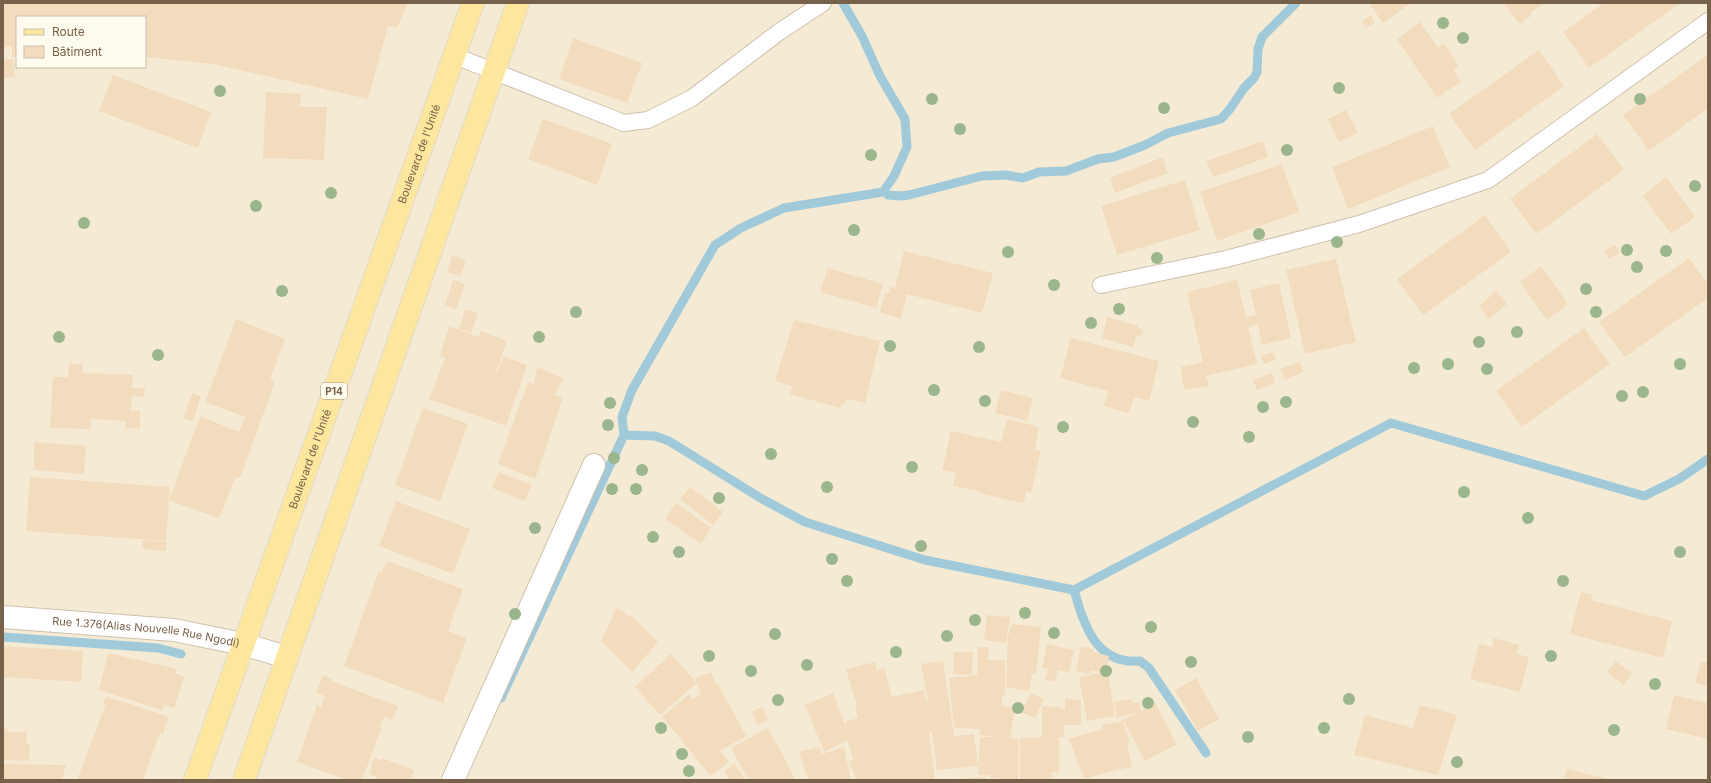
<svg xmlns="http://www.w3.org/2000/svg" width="1711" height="783" viewBox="0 0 1711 783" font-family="Inter,sans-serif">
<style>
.residential{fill:#f5ebd5;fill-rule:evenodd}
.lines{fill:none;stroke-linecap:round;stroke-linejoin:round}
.stream{stroke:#a0c9da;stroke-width:9}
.building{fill:#f3dbbe}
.lane-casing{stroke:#cfc1ac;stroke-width:18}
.street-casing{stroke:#cfc1ac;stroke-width:24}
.primary-casing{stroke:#dfd9d4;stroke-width:24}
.lane{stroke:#fff;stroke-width:16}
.street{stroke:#fff;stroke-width:22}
.primary{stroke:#fde79e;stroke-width:22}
.tree{fill:#9bb58c}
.labels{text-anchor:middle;stroke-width:3;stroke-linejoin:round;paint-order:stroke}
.shield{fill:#fffbee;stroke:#a08f7b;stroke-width:1}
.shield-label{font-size:10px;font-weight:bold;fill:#78614a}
.street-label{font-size:11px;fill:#78614a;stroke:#fffbee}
</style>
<rect width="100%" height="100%" fill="#fdf8e7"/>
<path class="residential" d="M3 3H1708V780H3ZM17 17H145V67H17Z"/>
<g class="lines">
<path class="stream" d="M888 195 901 196 909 195 982 176 1006 175 1023 178 1039 172 1066 171 1098 159 1114 157 1145 145 1168 133 1221 119 1230 109 1244 88 1254 78 1257 72 1258 49 1262 37 1296 3
M624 435 655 436 669 441 762 499 805 522 925 560 1074 590 1391 423 1644 496 1679 479 1708 459
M1074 590C1084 625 1096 665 1140 661L1149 668 1206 753
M3 637 158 648 181 654
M501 698 624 435 622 417 632 390 715 245 741 228 784 208 883 192 894 176 907 147 905 119 880 76 862 36 843 3"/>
</g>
<path class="building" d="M3 3H408L397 28 388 26 368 99 213 64 145 57V17H17V57H12V46H6L3 54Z
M1369 3H1411L1383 23Z
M1504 3H1540L1542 5 1530 13 1532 15 1520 24Z
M1604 3H1678L1679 4 1589 68 1563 32Z
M1371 15 1375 23 1366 28 1362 21Z
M1420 22 1438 48 1444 43 1459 66 1453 70 1461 82 1437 98 1397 39Z
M573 38 642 63 627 103 559 79Z
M1539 50 1564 86 1475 150 1449 114Z
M1708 55V108L1649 151 1623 115Z
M13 59 15 77 3 78V60Z
M113 75 211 112 198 148 99 111Z
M266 92 301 94 300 107H327L324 160 263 158Z
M1346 110 1358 133 1339 142 1328 119Z
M543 119 612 144 597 185 528 159Z
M1433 126 1450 167 1348 209 1332 167Z
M1597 134 1624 170 1536 234 1510 199Z
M1263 141 1268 157 1213 177 1206 161Z
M1163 157 1168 173 1115 193 1110 178Z
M1282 164 1299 212 1217 241 1200 192Z
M1666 177 1695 217 1671 234 1643 196Z
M1185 180 1200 230 1117 255 1101 206Z
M1485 215 1511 252 1423 315 1397 279Z
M1615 245 1620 253 1609 259 1604 251Z
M904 251 993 273 982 313 907 294 901 319 880 312 885 293H890V291L889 289 890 286 895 288Z
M452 256 466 260 460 276 447 272Z
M1689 258 1708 284V298L1625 357 1599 322Z
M1336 259 1356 342 1305 354 1286 270Z
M1541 266 1568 304 1547 320 1520 282Z
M828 268 883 284 876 308 820 292Z
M453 280 465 284 456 309 445 305Z
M1237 280 1246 317 1256 315 1250 290 1279 283 1291 338 1262 345 1258 324 1248 327 1257 364 1206 376 1209 386 1184 390 1181 367 1203 362 1187 292Z
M1496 291 1507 304 1489 319 1479 306Z
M465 309 478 313 471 333 459 329Z
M1107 317 1138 326V328L1143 330 1141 337 1136 336 1133 347 1102 338Z
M236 319 285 339 270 380 275 382 240 478 236 477 219 518 170 501V498L200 416 239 432 245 417 205 402Z
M794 320 880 341 865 403 847 399 845 404H842L840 408 790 394 792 386 775 381Z
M449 326 479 337 481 331 507 341 496 372 497 373 503 356 527 365 506 426 429 399 445 358 440 356Z
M1584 328 1610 364 1522 427 1496 391Z
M1071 338 1159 361 1149 401 1134 397 1129 413 1104 406 1108 391 1060 378Z
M1273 352 1276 360 1264 364 1261 356Z
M1300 362 1304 372 1285 380 1280 369Z
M69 364H83L82 373 133 375 132 388H145L144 397 132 396 131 411H140V429L125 428 126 421 91 419V429L50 428 53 377H68Z
M537 367 563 378 555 395 563 398 535 479 498 464 528 382 534 384Z
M1272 373 1275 383 1257 390 1253 380Z
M1001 390 1033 398 1027 421 995 413Z
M192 393 201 396 193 421 183 418Z
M423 408 468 424 440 501 395 485Z
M1007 419 1039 427 1035 450 1041 451 1031 493 1026 492 1024 503 981 494 982 492 953 486 956 473 942 470 951 431 1001 442Z
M34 442 86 446 84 474 34 470Z
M499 472 532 485 525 501 492 488Z
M30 477 170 487 166 541 26 531Z
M690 487 723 512 713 525 680 499Z
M396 501 470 529 453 574 379 546Z
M676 503 711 528 701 544 665 519Z
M143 540 167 542 166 551 142 549Z
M387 561 463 589 448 631 467 638 443 703 344 666 379 571 382 572Z
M1581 592 1592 595 1591 600 1672 621 1663 658 1570 634Z
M617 607 630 617 631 615 658 642 632 672 601 641Z
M987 615 1010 617 1006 643 984 640Z
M1012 624 1041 627 1036 674 1032 673 1030 691 1006 687 1008 636Z
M1494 638 1519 645 1517 654 1529 657 1520 692 1470 679 1479 644 1492 647Z
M1047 644 1074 650 1069 672 1058 670 1055 682 1045 680 1048 669 1042 668Z
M3 646 83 651 81 682 3 677Z
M1081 646 1093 649V652L1109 656 1105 673 1091 670 1090 674 1076 671Z
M978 647H989L988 660H1005V696L1002 695V706L1015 708 1010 738 1019 739 1018 780H999V778H990V775H978L980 737H996L979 735 980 729 954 728 949 678 977 675Z
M954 652H973L972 675 953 674Z
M108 653 177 669 175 673 184 677 174 708 164 705 162 710 99 690Z
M671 654 697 683 660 715 635 687Z
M943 661 954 736 974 734 978 766 937 770 932 733H929L935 780H856L855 775 852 769H851L849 762 853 760 848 740 824 752 805 705 833 693 846 728 845 723 847 721 858 718 855 707 857 706 846 669 875 662 877 670 884 668 892 697 924 690 926 701 928 700 921 664Z
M1616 661 1632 674 1623 685 1607 672Z
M1701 661 1708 663V686L1695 683Z
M711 672 717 685 718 684 746 736 720 751 729 762 710 776 698 760 662 717 689 694 692 699 701 694 695 678Z
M1108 672 1115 716 1087 721 1079 677Z
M323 675 332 679 331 681 398 706 392 720 384 717 380 727H382L362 780H347L297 762 317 705 321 707 325 696 316 693Z
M1196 678 1219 719 1198 731 1175 690Z
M1031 693 1044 699 1035 718 1021 712Z
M1674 695 1708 703V739L1666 729Z
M106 696 169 717 163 734 160 733 143 780H77L105 706V704H103Z
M1065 699 1081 700V725H1064V737H1059V772H1052L1053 780H1020V738L1042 737V706L1061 707V709H1065Z
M1131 699 1132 703 1139 702 1141 711 1155 703 1177 744 1145 761 1123 720 1141 711 1117 718 1114 702Z
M1420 705 1457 715 1438 775 1354 755 1365 715 1413 728Z
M762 707 768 719 758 725 751 712Z
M1123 721 1130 742 1127 743 1132 767 1116 770 1084 779 1069 739 1103 729 1101 725Z
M768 728 788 765 795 779 792 780H749L747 776H746L731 748Z
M3 729H8L7 732H27L26 744H30L29 761 3 760Z
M819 747 822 754 844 747 851 780H808L799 752Z
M374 757 381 760 382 758 414 770 411 780H374L376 777 369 774Z
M735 763 745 780H729L725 771Z
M4 764 66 765 62 780H3Z
M1567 769 1609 779 1608 780H1564Z
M985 777 986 780H953V779Z"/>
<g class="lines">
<defs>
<path id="lane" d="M455 56 624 123 648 120 692 98 779 32 823 3
M1101 285 1226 259 1359 224 1488 180 1708 21"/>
<g id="street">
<path id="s1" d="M3 617 174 630 243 644 286 657"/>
<path d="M453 780 594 465"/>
</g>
<g id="primary">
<path id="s2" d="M195 780 473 3"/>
<path d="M244 780 518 3"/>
</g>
</defs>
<use href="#lane" class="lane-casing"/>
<use href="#street" class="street-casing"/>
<use href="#primary" class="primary-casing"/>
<use href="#lane" class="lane"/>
<use href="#street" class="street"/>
<use href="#primary" class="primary"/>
</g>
<g class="tree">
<circle cx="1443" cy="23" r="6"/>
<circle cx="1463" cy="38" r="6"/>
<circle cx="1339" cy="88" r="6"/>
<circle cx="220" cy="91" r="6"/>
<circle cx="932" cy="99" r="6"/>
<circle cx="1640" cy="99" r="6"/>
<circle cx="1164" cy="108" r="6"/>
<circle cx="960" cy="129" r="6"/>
<circle cx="1287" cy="150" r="6"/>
<circle cx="871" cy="155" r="6"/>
<circle cx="1695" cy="186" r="6"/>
<circle cx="331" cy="193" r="6"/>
<circle cx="256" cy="206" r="6"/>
<circle cx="84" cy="223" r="6"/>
<circle cx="854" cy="230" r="6"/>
<circle cx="1259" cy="234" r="6"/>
<circle cx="1337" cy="242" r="6"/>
<circle cx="1627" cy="250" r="6"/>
<circle cx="1666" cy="251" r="6"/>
<circle cx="1008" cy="252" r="6"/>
<circle cx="1157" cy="258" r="6"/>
<circle cx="1637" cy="267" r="6"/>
<circle cx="1054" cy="285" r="6"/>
<circle cx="1586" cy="289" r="6"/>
<circle cx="282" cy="291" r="6"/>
<circle cx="1119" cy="309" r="6"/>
<circle cx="576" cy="312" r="6"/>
<circle cx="1596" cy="312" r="6"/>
<circle cx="1091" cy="323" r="6"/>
<circle cx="1517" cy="332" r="6"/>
<circle cx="59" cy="337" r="6"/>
<circle cx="539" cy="337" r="6"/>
<circle cx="1479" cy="342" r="6"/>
<circle cx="890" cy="346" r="6"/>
<circle cx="979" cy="347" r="6"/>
<circle cx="158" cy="355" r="6"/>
<circle cx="1448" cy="364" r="6"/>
<circle cx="1680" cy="364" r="6"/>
<circle cx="1414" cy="368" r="6"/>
<circle cx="1487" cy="369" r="6"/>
<circle cx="934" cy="390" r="6"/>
<circle cx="1643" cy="392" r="6"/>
<circle cx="1622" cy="396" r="6"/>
<circle cx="985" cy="401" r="6"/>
<circle cx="1286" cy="402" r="6"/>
<circle cx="610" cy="403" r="6"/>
<circle cx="1263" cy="407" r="6"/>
<circle cx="1193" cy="422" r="6"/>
<circle cx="608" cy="425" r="6"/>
<circle cx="1063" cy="427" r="6"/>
<circle cx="1249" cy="437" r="6"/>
<circle cx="771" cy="454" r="6"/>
<circle cx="614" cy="458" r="6"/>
<circle cx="912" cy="467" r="6"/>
<circle cx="642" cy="470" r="6"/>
<circle cx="827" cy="487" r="6"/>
<circle cx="612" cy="489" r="6"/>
<circle cx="636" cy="489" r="6"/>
<circle cx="1464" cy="492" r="6"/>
<circle cx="719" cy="498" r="6"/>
<circle cx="1528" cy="518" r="6"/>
<circle cx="535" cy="528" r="6"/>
<circle cx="653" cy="537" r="6"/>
<circle cx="921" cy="546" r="6"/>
<circle cx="679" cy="552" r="6"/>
<circle cx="1680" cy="552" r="6"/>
<circle cx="832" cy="559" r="6"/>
<circle cx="847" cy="581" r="6"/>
<circle cx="1563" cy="581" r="6"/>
<circle cx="1025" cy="613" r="6"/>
<circle cx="515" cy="614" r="6"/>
<circle cx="975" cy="620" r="6"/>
<circle cx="1151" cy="627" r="6"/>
<circle cx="1054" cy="633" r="6"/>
<circle cx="775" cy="634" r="6"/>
<circle cx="947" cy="636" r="6"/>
<circle cx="896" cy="652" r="6"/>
<circle cx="709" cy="656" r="6"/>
<circle cx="1551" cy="656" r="6"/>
<circle cx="1191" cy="662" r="6"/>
<circle cx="807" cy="665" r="6"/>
<circle cx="751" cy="671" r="6"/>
<circle cx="1106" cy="671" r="6"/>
<circle cx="1655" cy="684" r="6"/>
<circle cx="1349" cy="699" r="6"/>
<circle cx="778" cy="700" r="6"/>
<circle cx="1148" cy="703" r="6"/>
<circle cx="1018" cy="708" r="6"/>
<circle cx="661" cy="728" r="6"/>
<circle cx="1324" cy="728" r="6"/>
<circle cx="1614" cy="730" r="6"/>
<circle cx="1248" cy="737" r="6"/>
<circle cx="682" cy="754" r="6"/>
<circle cx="1457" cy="762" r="6"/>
<circle cx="689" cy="771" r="6"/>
</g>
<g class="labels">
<rect class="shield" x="321" y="383" width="26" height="16" rx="3"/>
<g class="shield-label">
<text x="334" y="395">P14</text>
</g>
<g class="street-label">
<text dy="4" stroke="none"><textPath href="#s2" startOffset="665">Boulevard de l'Unité</textPath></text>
<text dy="4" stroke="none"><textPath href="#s2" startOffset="341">Boulevard de l'Unité</textPath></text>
<text dy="4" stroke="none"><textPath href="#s1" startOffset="144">Rue 1.376(Alias Nouvelle Rue Ngodi)</textPath></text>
</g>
</g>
<rect width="1711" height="783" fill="none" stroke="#78614a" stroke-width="8"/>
<rect x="16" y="16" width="130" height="52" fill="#fffbee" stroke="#c9bdac"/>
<rect x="24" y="29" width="20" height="6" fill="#fde79e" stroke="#c9bdac"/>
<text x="52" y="36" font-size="12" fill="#78614a">Route</text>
<rect x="24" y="46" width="20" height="12" fill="#f3dbbe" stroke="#c9bdac"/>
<text x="52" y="56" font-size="12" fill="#78614a">Bâtiment</text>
</svg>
